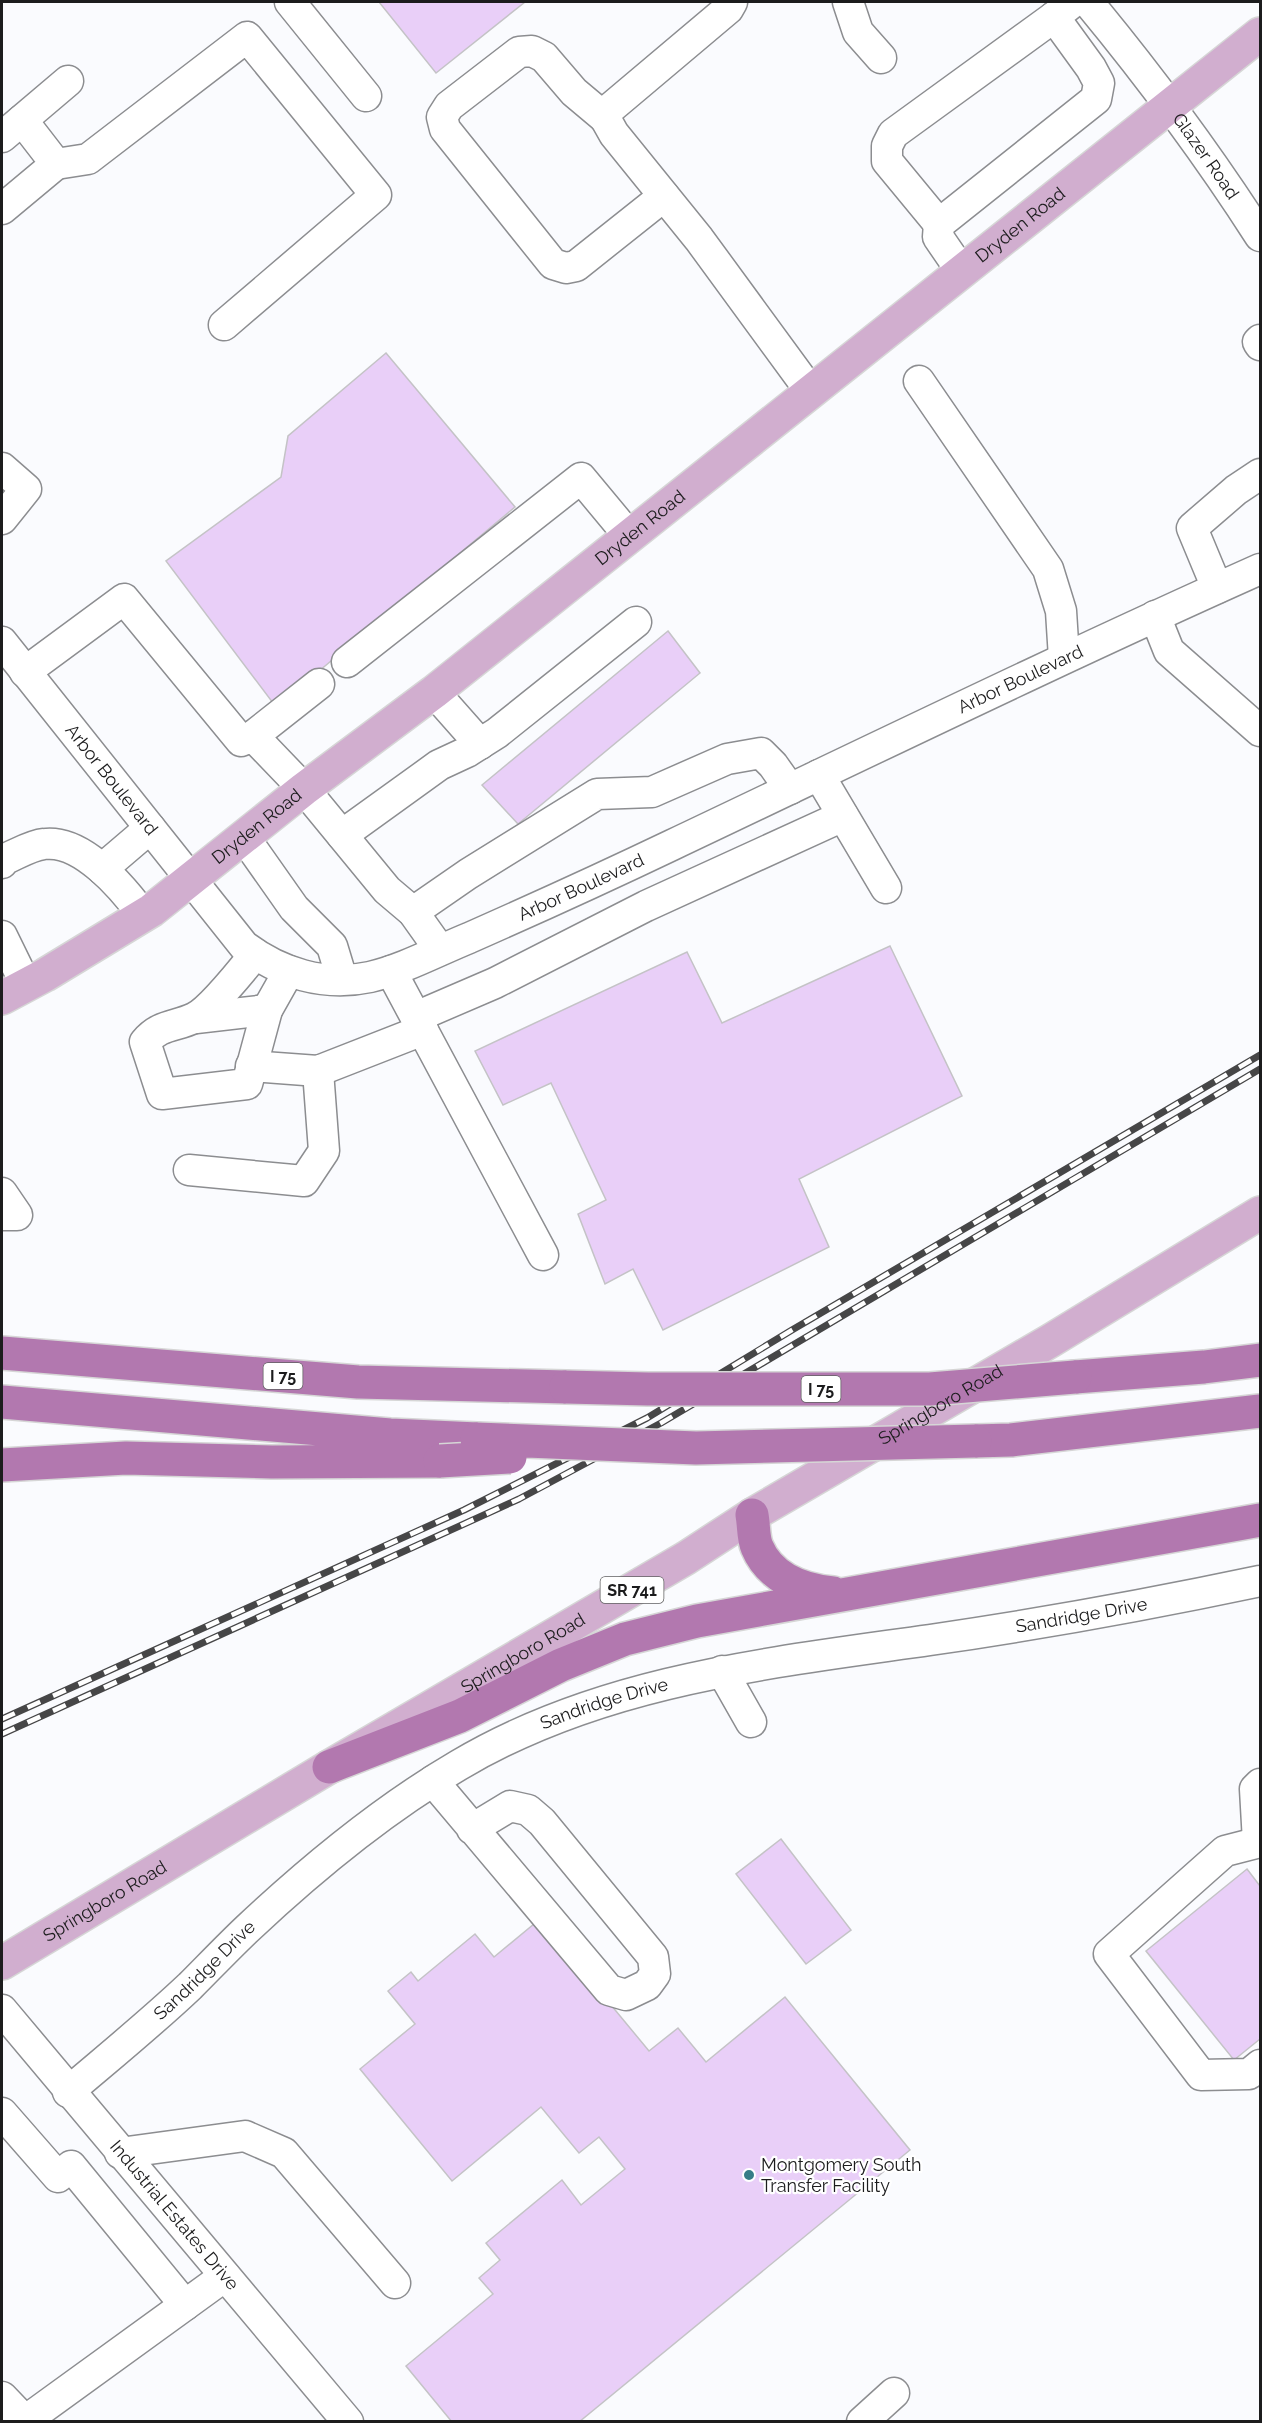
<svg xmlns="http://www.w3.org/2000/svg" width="1262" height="2423" viewBox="0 0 1262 2423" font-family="Raleway,sans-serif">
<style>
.building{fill:#e9cff8;stroke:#c4c3c6;stroke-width:1.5}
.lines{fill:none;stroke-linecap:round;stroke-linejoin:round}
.minor-casing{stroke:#8c8d90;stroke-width:33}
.major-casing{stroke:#d6d6d6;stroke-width:36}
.highway-casing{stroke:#d6d6d6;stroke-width:36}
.minor{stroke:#fff;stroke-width:30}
.major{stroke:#d1aecf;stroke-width:33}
.highway{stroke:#b278af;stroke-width:33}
.rail-casing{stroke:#464647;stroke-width:7}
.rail{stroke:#fff;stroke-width:4.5;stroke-dasharray:14;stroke-linecap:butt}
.highway-bridge-casing{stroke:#d6d6d6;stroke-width:36;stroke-linecap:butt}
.highway-bridge{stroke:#b278af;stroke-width:33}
.poi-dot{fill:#367d87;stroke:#fff;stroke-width:2}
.labels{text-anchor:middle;stroke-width:4.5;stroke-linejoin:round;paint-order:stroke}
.shield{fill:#fff;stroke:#606061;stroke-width:1.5}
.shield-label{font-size:16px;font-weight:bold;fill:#1c1c1d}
.street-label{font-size:18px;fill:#1c1c1d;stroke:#fff}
.poi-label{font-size:18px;fill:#1c1c1d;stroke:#fff;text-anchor:start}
</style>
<rect width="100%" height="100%" fill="#fafbfe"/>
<path class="building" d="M379 2H525L436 73Z
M386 353 515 507 276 707 166 561 281 477 288 436Z
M668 631 700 673 518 824 482 785Z
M890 946 962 1096 799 1179 829 1247 663 1330 633 1269 605 1284 578 1214 606 1200 551 1083 503 1105 475 1051 687 952 722 1023Z
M781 1839 851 1930 806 1964 736 1874Z
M1247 1869 1260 1886V2039L1234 2060 1146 1951Z
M540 1919 649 2051 678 2028 706 2062 785 1997 910 2150 579 2422H452L406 2366 493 2294 479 2278 500 2260 486 2243 562 2180 581 2205 625 2169 599 2137 579 2153 541 2107 452 2181 360 2069 415 2024 388 1991 411 1972 418 1981 475 1934 494 1957Z"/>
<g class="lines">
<defs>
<g id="minor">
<path d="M290 2 366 96"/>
<path d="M732 2 728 9 607 111 605 118 614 134 699 239 811 392"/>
<path d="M848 2 858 32 881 58"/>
<path id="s1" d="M1088 2C1150 77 1208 155 1260 236"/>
<path d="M605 118 574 92 544 57 532 51 519 52 449 106 442 117 445 129 553 264 566 268 576 266 664 196"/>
<path d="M2 137 68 81"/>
<path d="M56 164 88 159 247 37 376 195 224 325"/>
<path d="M2 209 56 164 22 120"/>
<path d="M939 224 887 161V146L893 134 1054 17"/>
<path d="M962 272 938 237 939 224 1096 99 1099 83 1091 68 1054 17 1073 2"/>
<path d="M1260 340 1258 342 1260 345"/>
<path d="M919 381 1048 569 1061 611 1064 658"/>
<path d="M2 468 26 489 2 519"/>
<path d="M1217 588 1192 528 1236 490 1260 474"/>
<path d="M1155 616 1169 651 1260 731"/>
<path id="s2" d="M2 642 244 946C280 973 324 987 370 977 404 969 437 951 469 938 537 908 605 877 672 845 868 752 1063 657 1260 569"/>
<path d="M347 662 581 478 630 537"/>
<path d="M25 672 124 599 241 741 253 736 304 789 387 890 413 912 440 950"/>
<path d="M434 692 480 744"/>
<path d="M253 736 319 684"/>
<path d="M819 775 886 888"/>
<path d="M342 835 439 765 467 752 497 733 636 622"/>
<path d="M244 837 294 908 332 946 342 979"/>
<path d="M2 863 5 859C17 854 32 845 44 844 82 839 123 888 143 915"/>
<path d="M102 869 150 828"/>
<path d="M413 912 468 874 597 794 652 792 727 759 761 753 773 765 790 789"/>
<path d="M2 936 26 985"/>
<path d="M255 954C243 969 209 1011 194 1018 175 1027 160 1024 145 1042L162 1094 247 1084 267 1010 289 971"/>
<path d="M391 971 543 1255"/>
<path d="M416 1017 495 983 646 906 843 816"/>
<path d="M196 1018 267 1010"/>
<path d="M251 1066 318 1071 423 1030"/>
<path d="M189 1170 304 1181 324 1151 318 1071"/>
<path d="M2 1193 17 1215H2"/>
<path d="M722 1671 751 1722"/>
<path d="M433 1781 609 1990 626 1995 647 1985 655 1974 653 1957 542 1822 528 1810 510 1806 472 1829"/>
<path d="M1258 1842 1255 1789 1260 1784"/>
<path d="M1260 1842 1225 1851 1109 1954 1201 2075 1249 2074 1260 2065"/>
<path id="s3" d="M2 2010 348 2422"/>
<path id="s4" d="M68 2092C109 2057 151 2023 190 1986 209 1967 227 1948 247 1929 312 1868 382 1810 459 1765 602 1680 769 1663 930 1640 1041 1624 1151 1604 1260 1581"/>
<path d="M2 2113 58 2177 71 2166 185 2305"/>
<path d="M120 2153 245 2136 284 2153 395 2283"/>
<path d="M2 2397 25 2421 225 2276"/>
<path d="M862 2422 894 2393"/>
</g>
<g id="major">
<path id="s5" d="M2 998 45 975 152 910 304 789 434 692 1260 34"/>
<path id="s6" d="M2 1963 329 1767 686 1558 752 1515 1050 1341 1260 1213"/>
</g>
<path id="highway" d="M2 1353 358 1382 566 1387
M1075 1377 1204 1367 1260 1360
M2 1402 390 1435 477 1439
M975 1441 1011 1440 1260 1411
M2 1465 126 1458 272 1462 440 1461
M752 1515C754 1525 753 1538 757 1547 770 1578 802 1590 833 1593
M329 1767 460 1716 561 1665 625 1639 697 1621 1260 1520"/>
</defs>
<use href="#minor" class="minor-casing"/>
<use href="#major" class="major-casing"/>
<use href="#highway" class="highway-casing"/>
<use href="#minor" class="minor"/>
<use href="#major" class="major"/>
<use href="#highway" class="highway"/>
<defs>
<path id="rail" d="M2 1719 464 1510 647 1418 792 1330 1260 1055
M2 1734 519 1499 661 1423 1260 1069"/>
</defs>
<use href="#rail" class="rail-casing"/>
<use href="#rail" class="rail"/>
<defs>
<path id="highway-bridge" d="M566 1387 648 1389H930L1075 1377
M477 1439 696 1448 975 1441
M440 1461 510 1457"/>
</defs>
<use href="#highway-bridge" class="highway-bridge-casing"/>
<use href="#highway-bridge" class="highway-bridge"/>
</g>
<circle class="poi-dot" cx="749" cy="2175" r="6"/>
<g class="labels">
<g class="shield">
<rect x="263.5" y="1363" width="39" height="26" rx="4.5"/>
<rect x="801.5" y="1376" width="39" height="26" rx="4.5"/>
<rect x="600.5" y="1577" width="63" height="26" rx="4.5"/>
</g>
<g class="shield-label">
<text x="283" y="1382">I 75</text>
<text x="821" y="1395">I 75</text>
<text x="632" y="1596">SR 741</text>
</g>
<g class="street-label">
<text dy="6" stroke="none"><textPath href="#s1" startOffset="194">Glazer Road</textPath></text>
<text dy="6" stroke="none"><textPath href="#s5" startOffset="1280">Dryden Road</textPath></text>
<text dy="6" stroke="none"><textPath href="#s5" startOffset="794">Dryden Road</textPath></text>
<text dy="6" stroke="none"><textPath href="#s2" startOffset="1238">Arbor Boulevard</textPath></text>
<text dy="6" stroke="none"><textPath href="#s2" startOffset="176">Arbor Boulevard</textPath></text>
<text dy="6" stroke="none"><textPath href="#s5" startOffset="308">Dryden Road</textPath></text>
<text dy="6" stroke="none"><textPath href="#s2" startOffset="752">Arbor Boulevard</textPath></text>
<text dy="6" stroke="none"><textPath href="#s6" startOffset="1092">Springboro Road</textPath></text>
<text dy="6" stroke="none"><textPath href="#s4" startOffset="1155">Sandridge Drive</textPath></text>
<text dy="6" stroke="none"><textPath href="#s6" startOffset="606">Springboro Road</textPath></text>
<text dy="6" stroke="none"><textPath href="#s4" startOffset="669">Sandridge Drive</textPath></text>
<text dy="6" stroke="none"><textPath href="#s6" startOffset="120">Springboro Road</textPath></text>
<text dy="6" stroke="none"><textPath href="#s4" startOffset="183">Sandridge Drive</textPath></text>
<text dy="6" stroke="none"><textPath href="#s3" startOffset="268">Industrial Estates Drive</textPath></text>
</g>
<g class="poi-label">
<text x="761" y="2171">Montgomery South<tspan x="761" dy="21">Transfer Facility</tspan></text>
</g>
</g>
<rect width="1262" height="2423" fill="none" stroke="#1c1c1d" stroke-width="6"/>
</svg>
